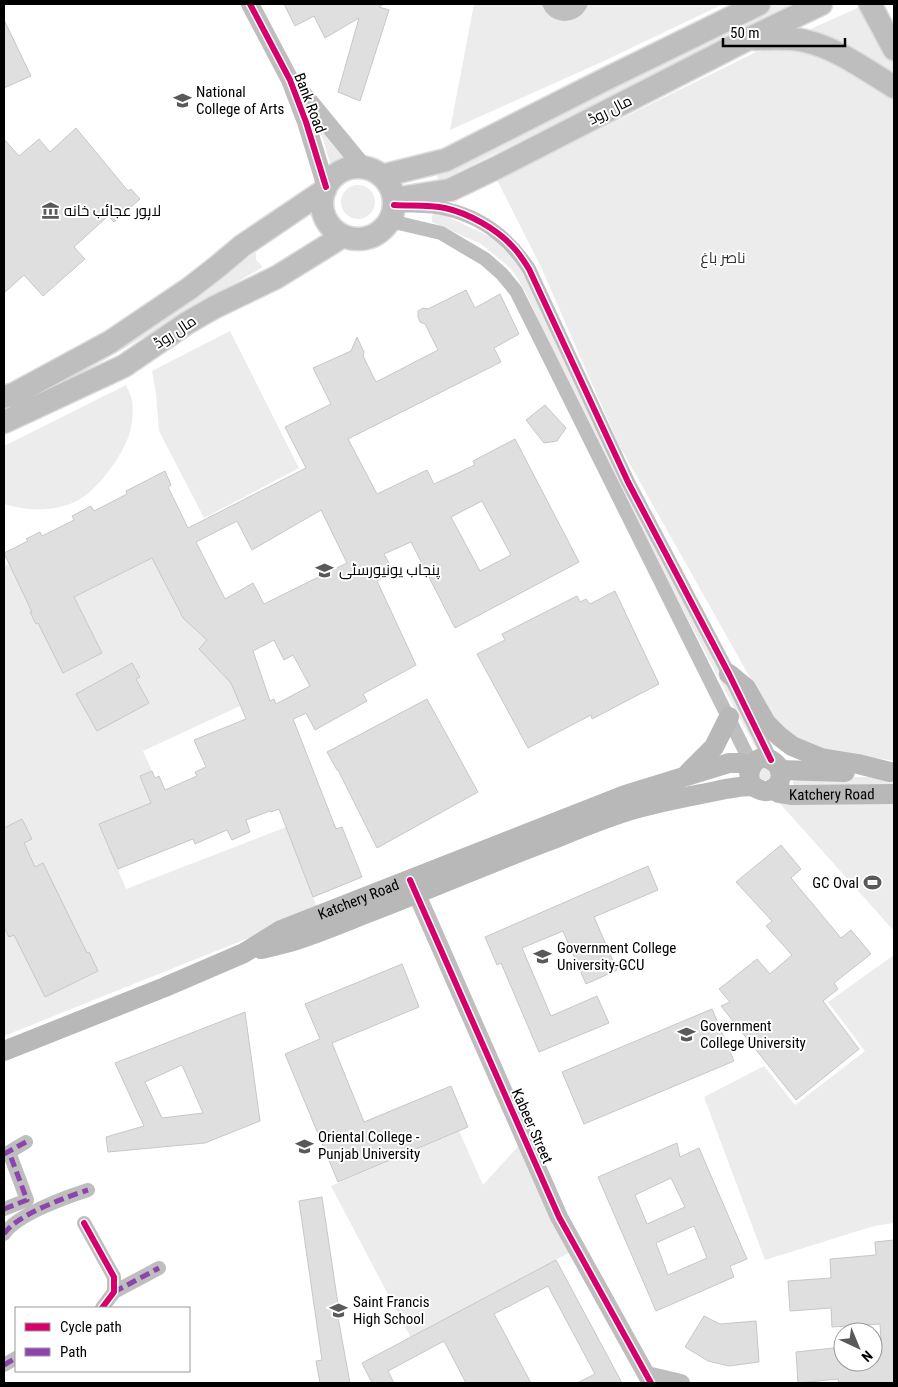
<svg xmlns="http://www.w3.org/2000/svg" width="898" height="1387" viewBox="0 0 898 1387" font-family="'Roboto Condensed',Cairo,sans-serif">
<style>
.green{fill:#ececec}
.water{fill:#bfbfbf}
.building{fill:#dfdfdf;stroke:#c7c7c7;fill-rule:evenodd}
.lines{fill:none;stroke-linecap:round;stroke-linejoin:round}
.primary-casing{stroke:#dbdbdb;stroke-width:25}
.minor{stroke:#bebebe;stroke-width:14}
.tertiary{stroke:#bebebe;stroke-width:18}
.secondary{stroke:#b8b8b8;stroke-width:20}
.primary{stroke:#bebebe;stroke-width:22}
.quiet{stroke:#8e44ad;stroke-width:5;stroke-dasharray:10 5;stroke-linecap:butt}
.cycleway-casing{stroke:#fff;stroke-width:9}
.cycleway{stroke:#d6006c;stroke-width:6}
.labels{text-anchor:middle;stroke-width:4;stroke-linejoin:round;paint-order:stroke}
.poi-label{font-size:15px;fill:#000;stroke:#fff;text-anchor:start}
.street-label{font-size:15px;fill:#000;stroke:#fff}
.park-label{font-size:15px;fill:#333;stroke:#fff}
</style>
<rect width="100%" height="100%" fill="#fff"/>
<path class="green" d="M474 4H723L604 61 450 130Z
M773 4H796L442 180H440L437 177 439 173Z
M864 5 894 57V79L806 31Z
M779 49 802 50 821 54 894 95V761L795 745 780 731 618 443 540 265 497 180 756 52Z
M311 112 348 156 339 158 330 163 322 136Z
M341 202a17 17 0 1 1 34 0a17 17 0 1 1-34 0Z
M435 213 446 216 493 238 515 255 760 748 757 750 754 745 631 511 549 344 526 293 515 274 508 266 481 244 432 222V216Z
M256 252V260L263 267 57 388 4 411V405L156 322Z
M230 331 299 468 204 518 159 431 156 393 152 371Z
M126 385C128 390 131 395 132 400 134 411 132 427 128 438 119 460 97 491 75 502 52 512 27 511 4 504V446Z
M152 558 180 614 193 608 200 622 194 629 207 640 228 676 240 706 143 751 152 771 140 776 151 803 99 824 126 889 286 827 318 910 4 1036V565L5 566 9 564 32 611 30 613 36 624 39 623 64 673 102 653 74 597Z
M759 765 773 771 770 779C765 781 762 781 757 777Z
M798 777H894V787L793 786V782Z
M775 798 894 800V931Z
M894 955V1223L874 1226 765 1260 704 1097 764 1066 795 1105 865 1051 828 1002Z
M459 1131 483 1185 524 1140 576 1249 411 1338 331 1186Z"/>
<path class="water" d="M542 4H588C581 26 549 27 542 4Z"/>
<path class="building" d="M284 4H384L379 7 389 10 360 101 338 92 359 18 325 38 314 16 295 26Z
M4 20 31 76 4 88Z
M76 128 128 191 131 189 140 199 114 222 108 216 74 247 85 259 43 296 24 275 4 293V139L19 156 39 139 50 152Z
M466 290 475 308 500 294 519 334 494 348 501 362 348 439 377 494 427 470 434 484 475 465 473 461 515 439 579 562 455 628 411 542 384 554 394 572 377 581 416 665 363 694 367 701 315 730 306 713 293 719 336 829 342 827 362 877 313 897 279 809 271 812 270 811 246 820 250 832 232 840 227 830 195 844 193 839 118 869 99 824 151 803 140 776 152 771 155 778 159 776 165 790 197 776 195 772 206 767 194 740 246 719 231 683 199 649 207 640 183 618 152 558 74 597 102 653 63 673 38 623 36 624 30 612H32L4 553 28 541 26 539 40 532 42 536 74 520 72 516 91 506 94 511 127 494 126 491 165 471 171 485 168 487 188 528 306 468 285 427 331 404 313 368 351 351 357 337 364 352 363 356 376 382 438 350 425 324 420 322 418 317V311L423 308 428 309ZM482 501 511 555 480 571 451 517ZM321 510 347 563 264 604 253 583 225 599 196 542 237 521 252 550ZM274 640 284 660 293 655 310 686 276 704 274 699 270 701 253 651Z
M545 405 566 428 557 441 544 443 526 420Z
M615 591 659 684 592 719 591 715 528 748 477 654 505 640 502 634 577 596 580 602 586 599 590 604Z
M132 663 140 677 136 679 149 703 97 731 76 694Z
M427 699 478 792 377 848 338 770H337L327 752Z
M22 819 32 839 24 843 35 867 43 863 87 953 89 952 98 971 45 997 14 935 9 937 4 927V828Z
M781 845 801 869 791 878 841 938 851 930 871 954 834 983 838 989 823 1001 859 1049 796 1100 721 1006 730 1002 719 989 757 959 770 974 792 955 766 926 772 921 736 882Z
M648 866 658 890 594 917 617 970 586 984 563 931 522 948 551 1016 597 996 609 1023 539 1052 501 963 497 965 485 937Z
M402 964 419 1007 332 1043 364 1122 451 1086 468 1127 338 1182 285 1054 320 1039 305 1004Z
M712 1009 734 1061 584 1124 562 1072Z
M245 1012 260 1121 205 1143 108 1152 106 1137 144 1126 115 1063ZM182 1065 203 1113 162 1118 145 1082Z
M677 1143 680 1157 699 1148 747 1259 730 1266 734 1277 656 1311 598 1177ZM671 1178 685 1207 647 1224 635 1195ZM694 1226 707 1258 668 1275 656 1243Z
M322 1197 339 1311 337 1312 350 1383H320L316 1361 322 1360 299 1201Z
M894 1240V1383H839L838 1379 798 1383 796 1352 843 1347V1362H873V1355L882 1354 880 1324 832 1327 831 1308 790 1311 788 1281 831 1278 830 1259 876 1255 875 1242Z
M556 1260 622 1383H577L595 1374 548 1286 494 1314 531 1383H466L444 1341 388 1371 394 1383H372L362 1363Z
M704 1316 720 1324 756 1321 759 1362 729 1366 708 1361 685 1347Z"/>
<g class="lines">
<defs>
<path id="primary" d="M870 4 894 49
M755 39C771 39 789 37 805 41 837 48 866 70 894 87
M322 203a36 36 0 1 1 72 0a36 36 0 1 1-72 0Z
M382 176 446 160 608 78 759 4
M394 199 450 190 498 167 746 40 821 4
M4 397 14 394 110 342 190 288 217 267 242 246 325 190
M4 422 124 366 187 323 215 307 277 277 343 236"/>
</defs>
<use href="#primary" class="primary-casing"/>
<path class="minor" d="M400 205C415 206 432 205 446 209 482 217 509 238 529 269L628 482 729 674 771 760
M390 221 441 233 485 259 502 274 516 291 752 765
M4 1155 26 1142
M4 1209 27 1200 9 1152
M84 1223 114 1277V1292L102 1308
M4 1234C16 1215 66 1197 88 1190
M114 1292 159 1268
M4 1365 16 1358"/>
<path class="tertiary" d="M250 4 290 80 306 122 326 187
M299 89 364 168
M411 881 559 1217 651 1383
M647 1375 681 1383"/>
<g class="secondary">
<path d="M729 674 746 688 766 723 779 736 792 746 821 758 858 764 890 772"/>
<path d="M780 770 845 772"/>
<path d="M688 773 714 747 729 717"/>
<path id="s1" d="M772 789 779 793 791 795 894 794"/>
<path d="M261 949C270 947 280 945 290 942 320 933 349 920 378 909 437 886 495 861 554 839 578 829 603 819 628 811 657 802 687 797 716 791 724 789 747 785 754 787 759 789 762 792 768 791 782 788 785 770 774 762 758 749 742 771 753 787"/>
<path id="s2" d="M4 1051 165 987 244 953 281 930 625 795 729 763H739L751 766"/>
</g>
<use href="#primary" class="primary"/>
<path class="quiet" d="M4 1154 26 1142
M4 1209 27 1200 9 1152
M4 1234C16 1215 66 1197 88 1190
M114 1292 159 1268
M4 1365 16 1358"/>
<defs>
<path id="cycleway" d="M250 4 290 80 306 122 326 187
M394 205C411 206 429 205 445 208 468 213 497 229 513 247 519 253 524 261 529 269L628 482 729 674 771 760
M410 880 559 1217 651 1383
M84 1223 114 1277V1292L102 1308"/>
</defs>
<use href="#cycleway" class="cycleway-casing"/>
<use href="#cycleway" class="cycleway"/>
</g>
<defs>
<symbol id="university-bare" viewBox="-9 -9 18 18"><path d="M0-5L7-2L0 1L-7-2ZM-4 1L0 2.5L4 1V4Q0 6-4 4Z" fill="#595959" stroke="#fff" stroke-width="2.5" paint-order="stroke"/></symbol>
<symbol id="museum-bare" viewBox="-9 -9 18 18"><path d="M0-6L6-3V-2H-6V-3ZM-5-1h2V3h-2ZM-1-1h2V3h-2ZM3-1h2V3H3ZM-6 4H6V6H-6Z" fill="#595959" stroke="#fff" stroke-width="2.5" paint-order="stroke"/></symbol>
<symbol id="stadium-bare" viewBox="-9 -9 18 18"><path d="M0-5a6.5 5 0 1 0 0 10a6.5 5 0 1 0 0-10ZM-3.5-1.8h7v3.6h-7Z" fill="#595959" stroke="#fff" stroke-width="2.5" paint-order="stroke"/></symbol>
<symbol id="school-bare" viewBox="-9 -9 18 18"><path d="M0-5L7-2L0 1L-7-2ZM-4 1L0 2.5L4 1V4Q0 6-4 4Z" fill="#595959" stroke="#fff" stroke-width="2.5" paint-order="stroke"/></symbol>
</defs>
<g fill-rule="evenodd">
<use href="#university-bare" x="170" y="88" width="25" height="25"/>
<use href="#museum-bare" x="38" y="198" width="25" height="25"/>
<use href="#university-bare" x="312" y="558" width="25" height="25"/>
<use href="#stadium-bare" x="860" y="870" width="25" height="25"/>
<use href="#university-bare" x="530" y="944" width="25" height="25"/>
<use href="#university-bare" x="674" y="1022" width="25" height="25"/>
<use href="#school-bare" x="292" y="1134" width="25" height="25"/>
<use href="#school-bare" x="326" y="1298" width="25" height="25"/>
</g>
<g class="labels">
<g class="poi-label">
<text x="196" y="97">National<tspan x="196" dy="17">College of Arts</tspan></text>
<text x="64" y="216">لاہور عجائب خانه</text>
<text x="339" y="575">پنجاب یونیورسٹی</text>
<text x="859" y="888" text-anchor="end">GC Oval</text>
<text x="557" y="953">Government College<tspan x="557" dy="17">University-GCU</tspan></text>
<text x="700" y="1031">Government<tspan x="700" dy="17">College University</tspan></text>
<text x="318" y="1142">Oriental College -<tspan x="318" dy="17">Punjab University</tspan></text>
<text x="353" y="1307">Saint Francis<tspan x="353" dy="17">High School</tspan></text>
</g>
<g class="street-label">
<text transform="translate(310 103) rotate(69)" y="5">Bank Road</text>
<text transform="translate(610 110) rotate(-27)" y="5">مال روڈ</text>
<text transform="translate(175 332) rotate(-33)" y="5">مال روڈ</text>
<text dy="5" stroke="none"><textPath href="#s1" startOffset="61">Katchery Road</textPath></text>
<text dy="5" stroke="none"><textPath href="#s2" startOffset="386">Katchery Road</textPath></text>
<text transform="translate(532 1126) rotate(66)" y="5">Kabeer Street</text>
</g>
<g class="park-label">
<text x="723" y="263">ناصر باغ</text>
</g>
</g>
<rect width="898" height="1387" fill="none" stroke="#000000" stroke-width="10"/>
<rect x="15" y="1307" width="175" height="65" fill="#ffffff" stroke="#999999"/>
<rect x="25" y="1323" width="25" height="8" fill="#d6006c" stroke="#999999"/>
<text x="60" y="1332" font-size="15" fill="#000000">Cycle path</text>
<rect x="25" y="1348" width="25" height="8" fill="#8e44ad" stroke="#999999"/>
<text x="60" y="1357" font-size="15" fill="#000000">Path</text>
<g transform="translate(858 1347) rotate(136)"><circle r="24" fill="#ffffff" stroke="#999999"/>
<path d="M0-4L9 19L0 12L-9 19Z" fill="#595959"/>
<text y="-8" font-size="14" font-weight="bold" text-anchor="middle" fill="#000000">N</text>
</g>
<path d="M723 38v8h122v-8" fill="none" stroke="#000000" stroke-width="2.5"/>
<text x="730" y="38" font-size="15" fill="#000000" stroke="#ffffff" stroke-width="4" paint-order="stroke">50 m</text>
</svg>
